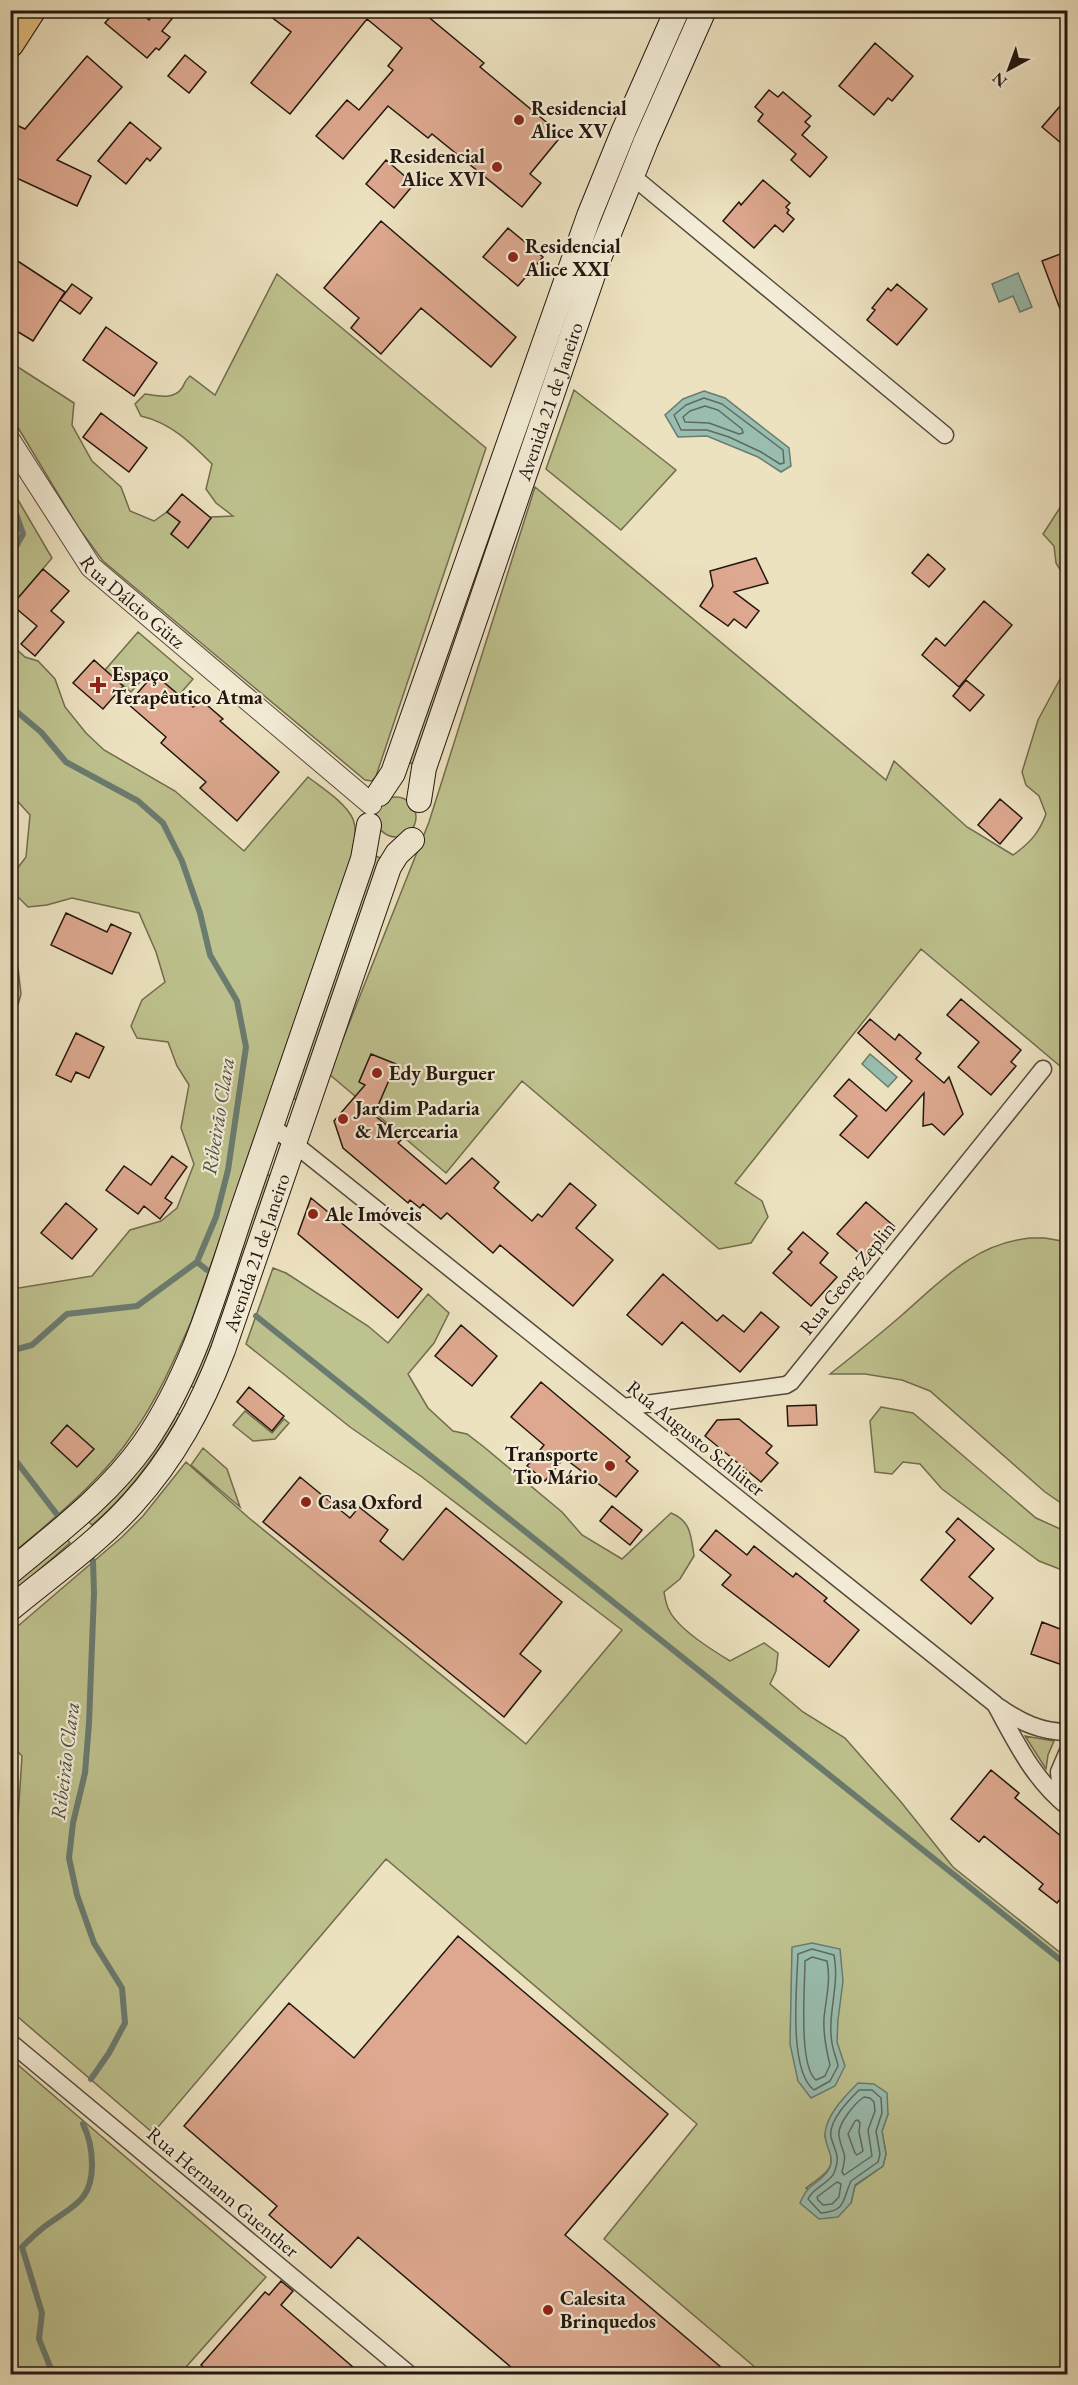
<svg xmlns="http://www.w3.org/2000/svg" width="1078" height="2385" viewBox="0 0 1078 2385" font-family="'EB Garamond',serif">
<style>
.green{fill:#bec28e;stroke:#716c4e;stroke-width:1.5;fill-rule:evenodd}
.water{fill:#99beb0;stroke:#6a7b70;stroke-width:1.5}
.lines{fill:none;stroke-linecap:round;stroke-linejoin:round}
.shore{stroke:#5e6a60;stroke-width:1.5}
.stream{stroke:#6a7b70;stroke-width:6}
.building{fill:#dda88f;stroke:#24160f;stroke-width:1.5}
.minor-casing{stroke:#56493b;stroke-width:19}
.tertiary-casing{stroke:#56493b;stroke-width:23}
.secondary-casing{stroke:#24160f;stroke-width:26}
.primary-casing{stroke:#24160f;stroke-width:29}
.minor{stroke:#f3ecd6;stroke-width:16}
.tertiary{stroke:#f3ecd6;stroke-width:21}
.secondary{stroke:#f3ecd6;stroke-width:24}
.primary{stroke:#e6c180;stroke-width:27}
.poi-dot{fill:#8f2418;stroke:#f3ecd6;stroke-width:2}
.labels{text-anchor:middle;stroke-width:4.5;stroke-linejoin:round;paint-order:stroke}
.poi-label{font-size:20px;font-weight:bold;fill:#24160f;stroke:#f3ecd6;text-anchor:start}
.street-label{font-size:20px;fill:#24160f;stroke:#f3ecd6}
.water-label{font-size:21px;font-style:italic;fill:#4d5147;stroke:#f3ecd6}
</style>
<rect width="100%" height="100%" fill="#ede2c0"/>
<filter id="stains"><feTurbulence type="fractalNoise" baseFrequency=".00333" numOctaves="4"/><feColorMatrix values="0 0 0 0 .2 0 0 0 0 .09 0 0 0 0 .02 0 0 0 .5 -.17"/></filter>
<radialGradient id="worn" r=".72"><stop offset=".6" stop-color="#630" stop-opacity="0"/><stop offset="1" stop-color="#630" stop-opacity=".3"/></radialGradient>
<path class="green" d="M686 11H693L414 764 407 762 577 273Z
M277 274 486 448 376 776 372 781 365 780 103 561 78 527 11 416 10 362 74 403 72 425 92 461 121 487 130 511 154 521 167 512 180 522 171 534 188 547 211 517 233 516 216 503 206 489 212 464C190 442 171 423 141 416L135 404 145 394C158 396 174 400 182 388 185 383 185 380 190 376L215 395Z
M574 390 676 470 621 530 546 469Z
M535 487 886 780 894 761 967 827 1013 855C1030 843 1039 833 1046 814L1039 796 1026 785 1022 772 1038 720 1067 666V1072L921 949 735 1183 762 1201 768 1217 751 1243 719 1249 522 1081 446 1173 329 1074 429 822Z
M11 488 52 558 11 607 10 488Z
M1067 499H1068L1067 581 1056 563 1054 546 1043 534 1065 500Z
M138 632 193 679 179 695 150 671 131 692 105 670Z
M11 644 25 657 38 661 55 679 65 707 86 733 104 750 175 791 244 851 308 777C322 788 345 802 353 819 362 842 343 883 336 906L191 1322C174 1360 158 1398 134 1432 102 1481 54 1518 11 1555V1281L19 1288 92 1276 130 1230 161 1221 177 1208 194 1164 181 1128 189 1085 177 1066 168 1042 137 1038 131 1026 142 1000 165 982 156 952 139 913 72 898 47 905 28 907 11 890 10 878 26 857 30 815 11 794Z
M376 817a20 20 0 1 1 40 0a20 20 0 1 1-40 0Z
M372 855 381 858 301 1101 291 1098Z
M10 940 18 968 21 994 11 1030Z
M265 1174 272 1176 196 1389 189 1385Z
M1030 1238H1045L1067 1242V1507L1045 1492 930 1391 902 1380 865 1374H830C854 1355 878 1336 902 1315 942 1280 974 1244 1030 1238Z
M273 1268 286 1273 368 1326 388 1343 428 1294 449 1313 434 1343 408 1374 428 1408 453 1431 467 1434 484 1447 562 1512 582 1535 622 1559 671 1513C691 1521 691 1536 694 1556L680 1579 664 1592C665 1597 666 1605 669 1610 678 1629 712 1650 730 1661L764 1643 778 1653 776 1671 770 1684 803 1712 845 1738 901 1802 953 1867 1067 1958V2374H763L604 2239 697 2124 386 1859 153 2133 11 2011 10 1870 15 1864 22 1756 11 1745V1632L122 1537 143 1516 186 1462 249 1518 526 1744 622 1630 422 1477 350 1427 246 1344ZM888 2114 882 2131 886 2154 883 2166 855 2186 851 2203 806 2188C832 2169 837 2167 825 2136Z
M881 1407 913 1413 1036 1518 1067 1532V1572L1039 1561 942 1489 920 1464 903 1462 892 1474 875 1472 870 1421Z
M245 1411 272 1433 284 1419 289 1423 275 1439 253 1441 233 1425Z
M176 1412 180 1415C156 1456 128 1495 92 1525L88 1521Z
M203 1448 227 1469 240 1507 191 1465Z
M66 1538 70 1543 11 1594V1585Z
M1025 1736 1054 1741 1048 1755 1046 1769Z
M11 2059 266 2277 186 2367 194 2374H11Z"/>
<path class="water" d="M1018 273 1032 307 1020 312 1013 296 999 302 992 284Z
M704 391 725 398 789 448 791 466 781 472 758 457 707 436 678 437 665 415 683 399Z
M870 1054 897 1077 888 1087 862 1064Z
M812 1943 840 1949 843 1981 838 2020 837 2042 845 2066 835 2086 811 2098 798 2081 790 2044 792 1947Z
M858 2083 874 2084 887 2093 888 2114 882 2131 886 2154 883 2166 855 2185 851 2203 838 2217 819 2219 800 2203C810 2180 816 2187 827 2172 838 2158 824 2147 825 2133 827 2114 845 2096 858 2083Z"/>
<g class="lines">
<path class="shore" d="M704 398 722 404 783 450 784 463 780 464 761 452 729 437 707 430H681L674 415 686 405Z
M705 406 718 410 742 429 743 433 739 434 709 423 685 422 683 417 690 411Z
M812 1949 834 1955C840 1985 827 2014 832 2043 833 2051 837 2059 838 2066L830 2081 814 2090C788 2070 797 1985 798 1954Z
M812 1957 827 1961C831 1981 826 1998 824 2018 823 2035 826 2049 830 2065L825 2076 816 2080C798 2066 805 1985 805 1961Z
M859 2090H872L881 2098 882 2113 876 2131 880 2154 878 2162 851 2181C842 2200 847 2211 821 2213L808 2199C813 2187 829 2184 834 2173 841 2156 835 2152 831 2137 828 2121 849 2100 859 2090Z
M864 2097 870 2098 874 2102 875 2111 868 2130 872 2156 844 2175 842 2172C848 2149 842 2155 839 2136 837 2124 855 2103 864 2097Z
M858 2120 860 2123 859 2132 863 2151 857 2155 855 2153 848 2134 855 2121Z
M837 2182 841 2184 839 2197 832 2204 823 2205 818 2200 817 2197Z"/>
<path class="stream" d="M10 503 14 508 23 534 10 557
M10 706 41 732 66 762 138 801 163 823 182 861 200 913 210 955 237 1001 246 1047 228 1170 216 1217 197 1262 137 1306 67 1314 32 1345 10 1351
M197 1262 207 1270
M256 1316 1068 1966
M10 1453 62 1521
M87 1553 93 1561 94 1593 89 1723 85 1773 73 1823 69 1858 77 1895 94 1943 122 1988 125 2023 109 2053 91 2079
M53 2374 39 2339 42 2313 22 2247C31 2238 40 2229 51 2222 75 2205 92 2199 92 2165 92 2150 90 2138 83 2124"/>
</g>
<path class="building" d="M116 10H138L149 20 157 10H179L162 31 170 37 159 50 156 48 147 58 105 23Z
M262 10H420L484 63 480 67 562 135 530 174 541 183 522 207 432 134 428 138 388 106 343 159 316 136 347 100 359 110 393 70 388 66 402 48 367 19 290 114 251 83 291 32Z
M875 43 913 76 892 101 888 98 874 115 839 86Z
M185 55 206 72 189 93 168 76Z
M87 56 122 87 57 160 91 176 77 206 10 175V122L25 129Z
M769 90 778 97 783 92 811 116 805 122 810 126 802 135 827 157 810 177 791 160 796 154 758 121 763 114 755 107Z
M1068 97V149L1042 127Z
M130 122 161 148 150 161 147 158 126 184 98 161Z
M386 160 414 184 394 208 366 184Z
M763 180 790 203 786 207 789 210 787 213 794 219 783 232 775 225 754 248 723 221 739 202 741 205Z
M381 221 516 337 491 367 421 308 381 354 351 328 359 318 324 288Z
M508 228 543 257 518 286 483 257Z
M1068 251V325H1066L1042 261Z
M10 256 65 292 33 341 10 327Z
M72 284 92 298 80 314 60 300Z
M897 284 927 309 897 345 867 320 875 310 872 308 888 288 891 291Z
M106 327 157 363 134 396 83 360Z
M101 413 147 448 129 472 83 437Z
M182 494 211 518 188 548 171 534 180 522 167 512Z
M928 554 945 569 929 587 912 573Z
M756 558 768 583 734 592 759 611 746 628 734 619 728 626 700 606 713 586 710 571Z
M43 569 69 591 51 611 64 622 35 656 21 644 37 626 12 605Z
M984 601 1012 625 959 687 922 655 936 638 945 646Z
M94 660 123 686 103 709 73 683Z
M154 674 193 707 200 699 223 719 220 721 279 772 237 821 200 788 206 782 161 743 166 737 128 704Z
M966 680 984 695 970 711 953 696Z
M1000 799 1022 818 1000 844 978 825Z
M66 913 107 932 111 924 131 933 112 974 51 945Z
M961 999 1021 1050 1011 1062 1016 1066 991 1095 958 1067 979 1042 947 1015Z
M870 1019 895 1040 899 1034 921 1053 916 1059 944 1083 949 1077 963 1114 944 1135 932 1124 923 1126 924 1093 868 1158 840 1135 857 1116 834 1096 849 1079 886 1111 912 1081 858 1033Z
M76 1033 104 1047 89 1078 76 1072 71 1082 56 1075Z
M371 1054 396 1064 374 1115 403 1138 398 1143 446 1184 472 1158 499 1182 494 1188 532 1221 538 1214 542 1217 570 1183 596 1205 576 1228 613 1260 573 1306 500 1245 493 1253 447 1213 441 1219 423 1204 420 1208 410 1200 408 1203 343 1148 334 1121 365 1085 359 1082Z
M172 1156 187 1167 165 1198 172 1203 160 1219 144 1206 138 1214 106 1190 124 1166 151 1185Z
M311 1198 422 1289 398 1318 298 1234Z
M866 1202 895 1227 867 1260 837 1234Z
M66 1203 97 1229 72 1259 41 1233Z
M803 1232 828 1253 820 1263 837 1277 811 1306 773 1273 792 1252 788 1249Z
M663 1274 717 1321 723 1315 744 1332 761 1312 779 1327 740 1372 682 1322 662 1345 627 1315Z
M461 1325 497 1356 472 1386 435 1356Z
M541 1382 630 1457 626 1461 638 1471 616 1497 564 1458 545 1481 527 1466 544 1445 511 1417Z
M249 1387 284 1416 272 1431 237 1402Z
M816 1405 817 1425 788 1426 787 1406Z
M739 1419 772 1446 766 1453 778 1463 761 1482 705 1436 717 1420Z
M67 1425 94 1449 77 1467 51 1443Z
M300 1477 350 1518 359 1507 388 1530 380 1541 403 1560 446 1508 562 1602 520 1654 541 1671 504 1717 263 1522Z
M612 1506 642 1530 630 1545 600 1521Z
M958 1518 994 1549 969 1577 993 1598 971 1624 921 1580 955 1540 946 1532Z
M716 1530 747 1555 754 1546 793 1577 796 1573 827 1598 824 1601 859 1630 829 1667 722 1585 731 1575 700 1550Z
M1042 1622 1068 1632V1667L1031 1654Z
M991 1770 1019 1793 1015 1798 1068 1842V1890L1057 1903 1039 1889 1043 1884 984 1836 979 1842 951 1819Z
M458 1936 668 2114 565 2235 729 2374H519L358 2237 331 2268 269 2215 277 2206 184 2126 289 2003 354 2058Z
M281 2281 293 2291 281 2305 361 2374H212L201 2365 265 2292 269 2295Z"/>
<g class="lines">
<defs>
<path id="minor" d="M631 175 945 435
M272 1126 995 1704C1016 1742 1033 1779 1068 1807
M623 1407 786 1385 791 1382 1043 1069
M999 1707C1020 1722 1041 1732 1068 1732
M1062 1802 1059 1772 1068 1751
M10 2042 409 2374"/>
<g id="tertiary">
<path id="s1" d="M10 441 91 567 371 804"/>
</g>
<g id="secondary">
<path d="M379 794 393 773 589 216 624 130 677 10"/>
<path id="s2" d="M419 800 424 768 597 263 646 141 704 10"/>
<path d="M10 1572C58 1532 108 1495 144 1444 194 1372 217 1284 245 1202 285 1087 324 973 363 859L369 825"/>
<path id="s3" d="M10 1609C51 1575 97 1543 132 1504 174 1458 201 1407 223 1350L389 867 397 854 412 840"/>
</g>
<path id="primary" d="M10 44 32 10"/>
</defs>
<use href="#minor" class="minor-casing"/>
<use href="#tertiary" class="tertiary-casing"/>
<use href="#secondary" class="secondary-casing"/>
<use href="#primary" class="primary-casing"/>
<use href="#minor" class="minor"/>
<use href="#tertiary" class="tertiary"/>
<use href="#secondary" class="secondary"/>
<use href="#primary" class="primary"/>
</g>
<g class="poi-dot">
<circle cx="519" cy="120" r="6"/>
<circle cx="497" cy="167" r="6"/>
<circle cx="513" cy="257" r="6"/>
<path d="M95 676h6v6h6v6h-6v6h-6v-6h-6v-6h6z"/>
<circle cx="377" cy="1073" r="6"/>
<circle cx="343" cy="1119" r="6"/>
<circle cx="313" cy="1214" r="6"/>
<circle cx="610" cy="1466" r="6"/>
<circle cx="306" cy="1502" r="6"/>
<circle cx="548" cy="2310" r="6"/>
</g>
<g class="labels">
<g class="poi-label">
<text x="531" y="115">Residencial<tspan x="531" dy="23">Alice XV</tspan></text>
<text x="485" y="163" text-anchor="end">Residencial<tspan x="485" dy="23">Alice XVI</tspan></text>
<text x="525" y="253">Residencial<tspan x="525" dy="23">Alice XXI</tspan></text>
<text x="112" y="681">Espaço<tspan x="112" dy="23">Terapêutico Atma</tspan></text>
<text x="389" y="1080">Edy Burguer</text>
<text x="355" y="1115">Jardim Padaria<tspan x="355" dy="23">&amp; Mercearia</tspan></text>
<text x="325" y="1221">Ale Imóveis</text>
<text x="598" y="1461" text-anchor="end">Transporte<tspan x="598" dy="23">Tio Mário</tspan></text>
<text x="318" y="1509">Casa Oxford</text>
<text x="560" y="2305">Calesita<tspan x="560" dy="23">Brinquedos</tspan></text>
</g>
<g class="street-label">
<text dy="7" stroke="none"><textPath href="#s2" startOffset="420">Avenida 21 de Janeiro</textPath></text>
<text dy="7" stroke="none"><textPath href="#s1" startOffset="204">Rua Dálcio Gütz</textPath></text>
<text dy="7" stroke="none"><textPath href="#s3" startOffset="444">Avenida 21 de Janeiro</textPath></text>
<text transform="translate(847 1278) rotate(-51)" y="7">Rua Georg Zeplin</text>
<text transform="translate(696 1438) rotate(39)" y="7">Rua Augusto Schlüter</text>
<text transform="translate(223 2192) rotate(40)" y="7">Rua Hermann Guenther</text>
</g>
<g class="water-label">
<text transform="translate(218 1116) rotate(-81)" y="7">Ribeirão Clara</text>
<text transform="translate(65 1761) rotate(-83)" y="7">Ribeirão Clara</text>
</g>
</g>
<rect width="1078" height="2385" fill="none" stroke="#ede2c0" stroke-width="36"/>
<rect x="12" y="12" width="1054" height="2361" fill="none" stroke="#24160f" stroke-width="3"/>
<rect x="18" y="18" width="1042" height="2349" fill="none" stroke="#24160f" stroke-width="1.5"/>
<g transform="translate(1009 69) rotate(221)" stroke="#f3ecd6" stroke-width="4.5" paint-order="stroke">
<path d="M0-4.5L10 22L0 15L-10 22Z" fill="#24160f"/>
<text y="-9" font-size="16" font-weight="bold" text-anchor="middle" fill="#24160f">N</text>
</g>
<rect width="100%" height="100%" filter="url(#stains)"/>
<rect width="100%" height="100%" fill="url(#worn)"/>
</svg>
